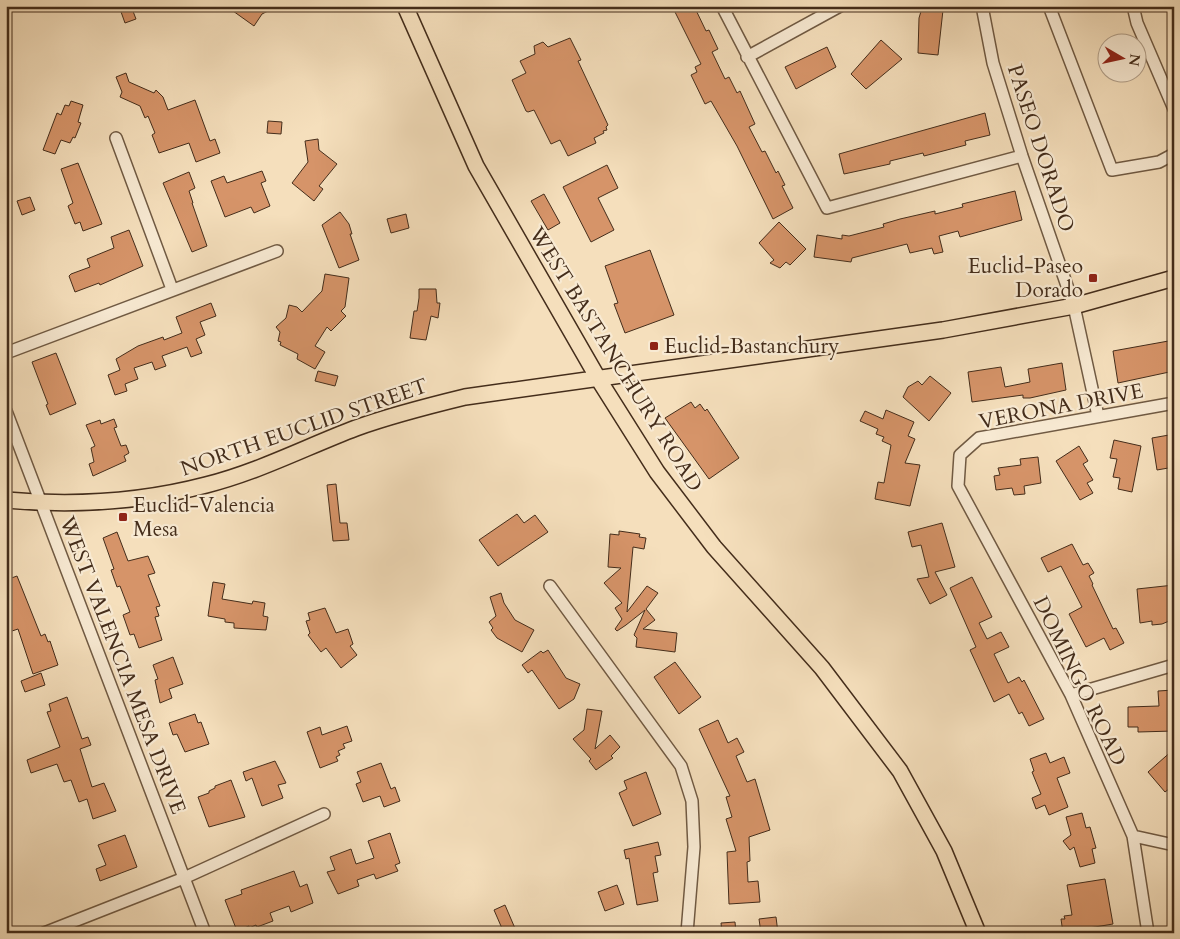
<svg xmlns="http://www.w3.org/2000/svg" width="1180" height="939" viewBox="0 0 1180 939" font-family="Cardo,serif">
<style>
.building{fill:#d69469;stroke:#442d1b}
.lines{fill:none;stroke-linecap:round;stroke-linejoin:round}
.minor-casing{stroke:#705a43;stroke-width:14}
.major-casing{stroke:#442d1b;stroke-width:18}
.minor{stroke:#f8ead3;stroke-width:11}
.major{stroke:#f5dfbc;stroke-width:15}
.poi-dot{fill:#8f2418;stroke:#f8ead3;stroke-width:2}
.labels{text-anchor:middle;stroke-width:4.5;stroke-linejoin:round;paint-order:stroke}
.street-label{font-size:21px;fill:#442d1b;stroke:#f8ead3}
.poi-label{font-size:21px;fill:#442d1b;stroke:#f8ead3;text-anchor:start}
</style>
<rect width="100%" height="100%" fill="#f5dfbc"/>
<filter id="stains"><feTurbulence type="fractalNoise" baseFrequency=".004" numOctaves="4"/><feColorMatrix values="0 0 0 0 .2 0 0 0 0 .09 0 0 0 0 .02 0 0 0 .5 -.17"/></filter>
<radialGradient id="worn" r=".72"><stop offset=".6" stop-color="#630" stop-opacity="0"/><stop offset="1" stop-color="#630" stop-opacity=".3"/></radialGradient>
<path class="building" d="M128 6H131L136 19 125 23 120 9Z
M226 6H278L262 14 254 26Z
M672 6H694L706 31 709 30 718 49 712 52 725 79 729 77 737 93 740 91 755 124 749 127 762 152 765 151 776 173 778 171 785 185 782 186 793 208 773 219 737 146 711 101 705 104 691 75 697 72 695 67 701 64Z
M922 8 943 10 938 55 918 53 919 18Z
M570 38 581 60 578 61 608 125 606 127 607 130 603 131 604 133 594 138 596 143 568 156 560 140 551 144 534 110 528 112 526 111 512 80 526 73 520 61 535 54 534 46 543 42 548 47Z
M881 40 902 59 866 89 851 74Z
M827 47 836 67 796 89 785 67Z
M126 73 129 82 154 93 156 90 163 97 168 110 195 100 210 141 215 139 220 153 196 162 189 143 159 153 152 135 155 133 148 116 145 118 140 106 120 97 122 92 116 77Z
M71 101 83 105 78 122 81 123 75 138 73 137 70 143 61 140 55 154 43 150 57 113 61 115 65 105 69 106Z
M985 113 990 135 965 141 966 145 924 156 923 153 890 161V164L844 174 839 154Z
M268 121 282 122 281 134 267 133Z
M318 139 319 150 337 164 319 186 323 189 314 201 292 183 308 162 305 141Z
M78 163 102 224 83 231 80 222 75 224 68 206 73 203 61 169Z
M607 165 618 188 598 198 614 230 591 242 563 187Z
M262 171 266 181 261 183 270 206 254 213 251 207 225 217 211 181 224 176 227 183Z
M189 172 195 188 189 191 193 203H192L207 246 192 252 163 183Z
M1015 191 1022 220 960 237 958 231 939 236 943 252 934 254 932 248 910 253 907 244 852 258 851 262 814 257 817 235 842 239V235L849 236 884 227 883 224 900 219 935 211V214L963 207 962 204Z
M544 194 560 223 548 230 531 201Z
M30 197 35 210 22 215 17 201Z
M340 212 349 224 352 234H350L359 260 339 268 322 225Z
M406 214 409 228 391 233 387 219Z
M779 222 806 249 790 265 786 262 780 268 770 263 774 260 759 243Z
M129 230 143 266 100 285 99 283 75 292 69 276 71 274 90 267 87 259 114 248 111 237Z
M650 250 674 315 625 333 614 304 618 303 605 266Z
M325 274 349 278 345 307 341 311 346 316 331 331 327 327 315 346 325 352 315 369 297 359 298 354 280 345 281 342 278 341 280 332 276 327 286 318 289 305 297 307 302 312 322 291Z
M419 289H436L437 303H440L438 318 431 316 426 340 410 338 414 311H417L419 298Z
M211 303 216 316 200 322 205 335 196 339 202 353 191 357 187 347 162 356 166 366 155 370 152 362 134 368 138 379 125 384 127 391 115 395 108 375 120 370 116 359 138 346 163 337 164 340 182 333 176 317Z
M1174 340V371L1118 383 1113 351Z
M56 353 76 404 50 415 46 405 48 404 32 362Z
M1062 363 1066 390 1030 398H1023V395L972 402 968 372 1001 367 1005 387 1030 382 1028 369Z
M318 371 338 376 335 386 315 381Z
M930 376 951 393 929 421 903 397 908 387 918 381 922 385Z
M691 402 695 408 700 404 705 411 707 409 739 458 709 479 665 418Z
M886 410 914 422 908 436 915 439 905 463 920 465 910 506 875 499 878 482 884 483 891 445 882 441 884 437 876 434 878 429 860 421 865 411 883 419Z
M114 419 117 427 114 428 121 446 126 445 129 453 124 456 126 461 93 476 89 464 94 462 91 448 95 446 86 425 100 420 101 424Z
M1169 435 1170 441 1174 440V467L1157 470 1152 438Z
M1114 440 1141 446 1132 492 1118 489 1120 478 1113 477 1117 459 1110 458Z
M1079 446 1088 461 1083 464 1093 480 1087 483 1093 493 1080 500 1056 461Z
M1038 457 1041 483 1024 486 1025 494 1014 495 1012 488 996 490 994 476 1000 475 998 468 1021 465 1020 459Z
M336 484 340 523H347L349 540 333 541 327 485Z
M517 514 524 523 535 515 548 532 498 566 479 540Z
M942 523 955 567 935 572 947 595 930 604 917 579 929 577 921 545 912 547 908 532Z
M619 531 640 534 639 537 646 538 644 549 633 547 627 612 647 586 658 593 646 609 655 620 643 629 677 633 675 652 636 647 637 638 634 635 645 610 626 625 617 631 615 629 622 619 615 608 622 603 604 583 621 568 608 567 610 534 619 535Z
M117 532 128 561 148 556 155 573 148 575 160 606 156 607 159 616 155 617 162 640 139 648 134 634 130 635 123 615 130 612 120 586 117 587 111 570 114 569 103 538Z
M1072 544 1083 565 1088 563 1094 573 1089 576 1093 584 1092 585 1113 629 1116 628 1124 643 1110 650 1104 638 1086 647 1069 614 1082 607 1061 566 1048 572 1041 558Z
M17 576 41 636 45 634 48 642 50 641 58 665 33 674 18 629 6 633V580Z
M972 577 992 617 979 623 987 639 1001 632 1009 647 994 654 1008 683 1019 677 1022 682 1024 680 1044 719 1029 726 1022 712 1019 714 1009 694 994 702 970 650 976 647 950 588Z
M213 582 225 584 222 599 252 604 253 601 265 603 263 616 268 617 266 630 234 628V623L225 622V619L208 616Z
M1174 585V619L1162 624 1152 625V621L1140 623 1137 589Z
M501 593 504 603 515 620 534 630 522 652 497 638 491 630 493 628 489 622 496 616 490 597Z
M325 608 336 633 348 629 353 644 350 646 357 655 341 668 326 648 321 652 308 635 310 633 306 621 310 620 308 613Z
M548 650 566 678 580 684 574 699 559 709 532 670 528 673 522 665 541 651 543 653Z
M173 657 183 684 169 689 172 698 160 703 155 680 158 679 153 665Z
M675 662 701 697 679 714 654 677Z
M41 673 45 685 25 692 21 681Z
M1174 690V731L1138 732V727H1128V707L1159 706 1158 691Z
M67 697 82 739 88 737 91 745 80 749 92 787 104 783 116 811 93 819 87 799 79 802 71 780 64 782 57 764 31 773 27 760 60 747 47 712 51 711 49 704Z
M587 709 602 711 595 749 610 735 620 747 611 756 613 758 596 770 589 761 591 759 573 739 584 730Z
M195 714 198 723 201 722 209 744 185 752 177 734 173 735 169 723Z
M718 720 728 743 737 738 744 752 736 756 747 782 755 779 770 830 749 837 750 861 747 862 748 882 758 881 760 902 729 904 727 852 736 851 726 819 732 817 726 797 730 796 699 729Z
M347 726 352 741 343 744 345 748 338 751 340 755 336 757 338 761 320 768 307 732 320 727 322 735Z
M1174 749V785L1165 792 1148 772Z
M1046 753 1050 763 1064 757 1070 773 1057 778 1068 807 1049 815 1045 805 1036 809 1032 798 1041 794 1032 772 1034 771 1030 759Z
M275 761 286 783 278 785 283 798 262 806 252 778 246 781 243 772Z
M381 763 391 789 395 787 400 801 384 807 380 796 363 802 356 784 361 782 357 772Z
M646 772 661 814 633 826 619 793 627 789 624 781Z
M231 780 245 817 209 827 198 797 209 793V791L215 788V786Z
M1082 813 1086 828 1090 827 1096 848 1092 849 1095 863 1080 867 1074 847 1070 850 1063 841 1071 835 1066 817Z
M390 833 400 863 395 865 398 871 376 879 374 874 357 880 359 886 338 894 327 872 335 870 330 857 351 849 356 864 374 858 368 841Z
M125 835 137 867 100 881 96 869 106 865 98 845Z
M658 842 661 855 655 856 658 872 653 873 658 901 637 905 629 858 626 859 624 850Z
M294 871 300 887 307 884 313 903 291 912 289 906 270 913 273 921 257 927 256 925 249 928V926L237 931 225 900 242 894 241 890Z
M1105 879 1113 924 1077 930 1078 933H1063L1061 919H1065L1064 916 1072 915 1067 885Z
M617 885 624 904 605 911 598 892Z
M505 905 517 933H504L494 910Z
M776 917 778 933H761L759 919Z
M735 922 736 933H722L721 923Z"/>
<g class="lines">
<defs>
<path id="minor" d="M722 6 827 208 1022 156
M982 6 993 63 1022 156 1074 306 1098 416
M1049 6 1112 170 1159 162 1174 154
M1133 6 1137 23 1174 109
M747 57 840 6
M116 138 172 289
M6 353 277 251
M6 411 205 933
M550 586 681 766 692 801 694 847 687 933
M1071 695 1174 665
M1133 836 1174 845
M44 933 184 878 324 814
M1148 933 1133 836 1071 695 958 486 960 455 979 438 1174 403"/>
<path id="major" d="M405 6 476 166 599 380 657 472 714 547 822 668 900 771 944 851 978 933
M6 500C73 506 141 502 206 485 258 472 306 447 356 428 392 415 428 406 465 397L943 330 1074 306 1174 278"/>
</defs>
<use href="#minor" class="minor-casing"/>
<use href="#major" class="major-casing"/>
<use href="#minor" class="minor"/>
<use href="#major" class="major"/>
</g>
<g class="poi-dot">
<rect x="1088" y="273" width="10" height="10" rx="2.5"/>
<rect x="649" y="341" width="10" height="10" rx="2.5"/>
<rect x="118" y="512" width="10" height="10" rx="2.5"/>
</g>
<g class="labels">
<g class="street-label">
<text transform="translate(1041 148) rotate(72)" y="7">PASEO DORADO</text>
<text transform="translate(616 359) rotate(58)" y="7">WEST BASTANCHURY ROAD</text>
<text transform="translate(1061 406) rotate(-11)" y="7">VERONA DRIVE</text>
<text transform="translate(304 427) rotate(-19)" y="7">NORTH EUCLID STREET</text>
<text transform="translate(123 665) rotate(69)" y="7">WEST VALENCIA MESA DRIVE</text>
<text transform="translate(1080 681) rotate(64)" y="7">DOMINGO ROAD</text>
</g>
<g class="poi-label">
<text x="1083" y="273" text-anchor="end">Euclid-Paseo<tspan x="1083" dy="24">Dorado</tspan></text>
<text x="664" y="353">Euclid-Bastanchury</text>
<text x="133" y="512">Euclid-Valencia<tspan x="133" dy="24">Mesa</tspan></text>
</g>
</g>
<rect width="1180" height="939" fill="none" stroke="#f5dfbc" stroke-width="25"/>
<rect x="8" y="8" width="1165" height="924" fill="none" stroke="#442d1b" stroke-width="2.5"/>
<rect x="12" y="12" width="1155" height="914" fill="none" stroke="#442d1b"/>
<g transform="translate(1122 58) rotate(99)"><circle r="24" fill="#f8ead3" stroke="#b09e89"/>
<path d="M0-4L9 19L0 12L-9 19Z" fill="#8f2418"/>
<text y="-8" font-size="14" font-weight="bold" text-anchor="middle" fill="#442d1b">N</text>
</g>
<rect width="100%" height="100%" filter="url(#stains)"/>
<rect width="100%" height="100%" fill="url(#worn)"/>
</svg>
